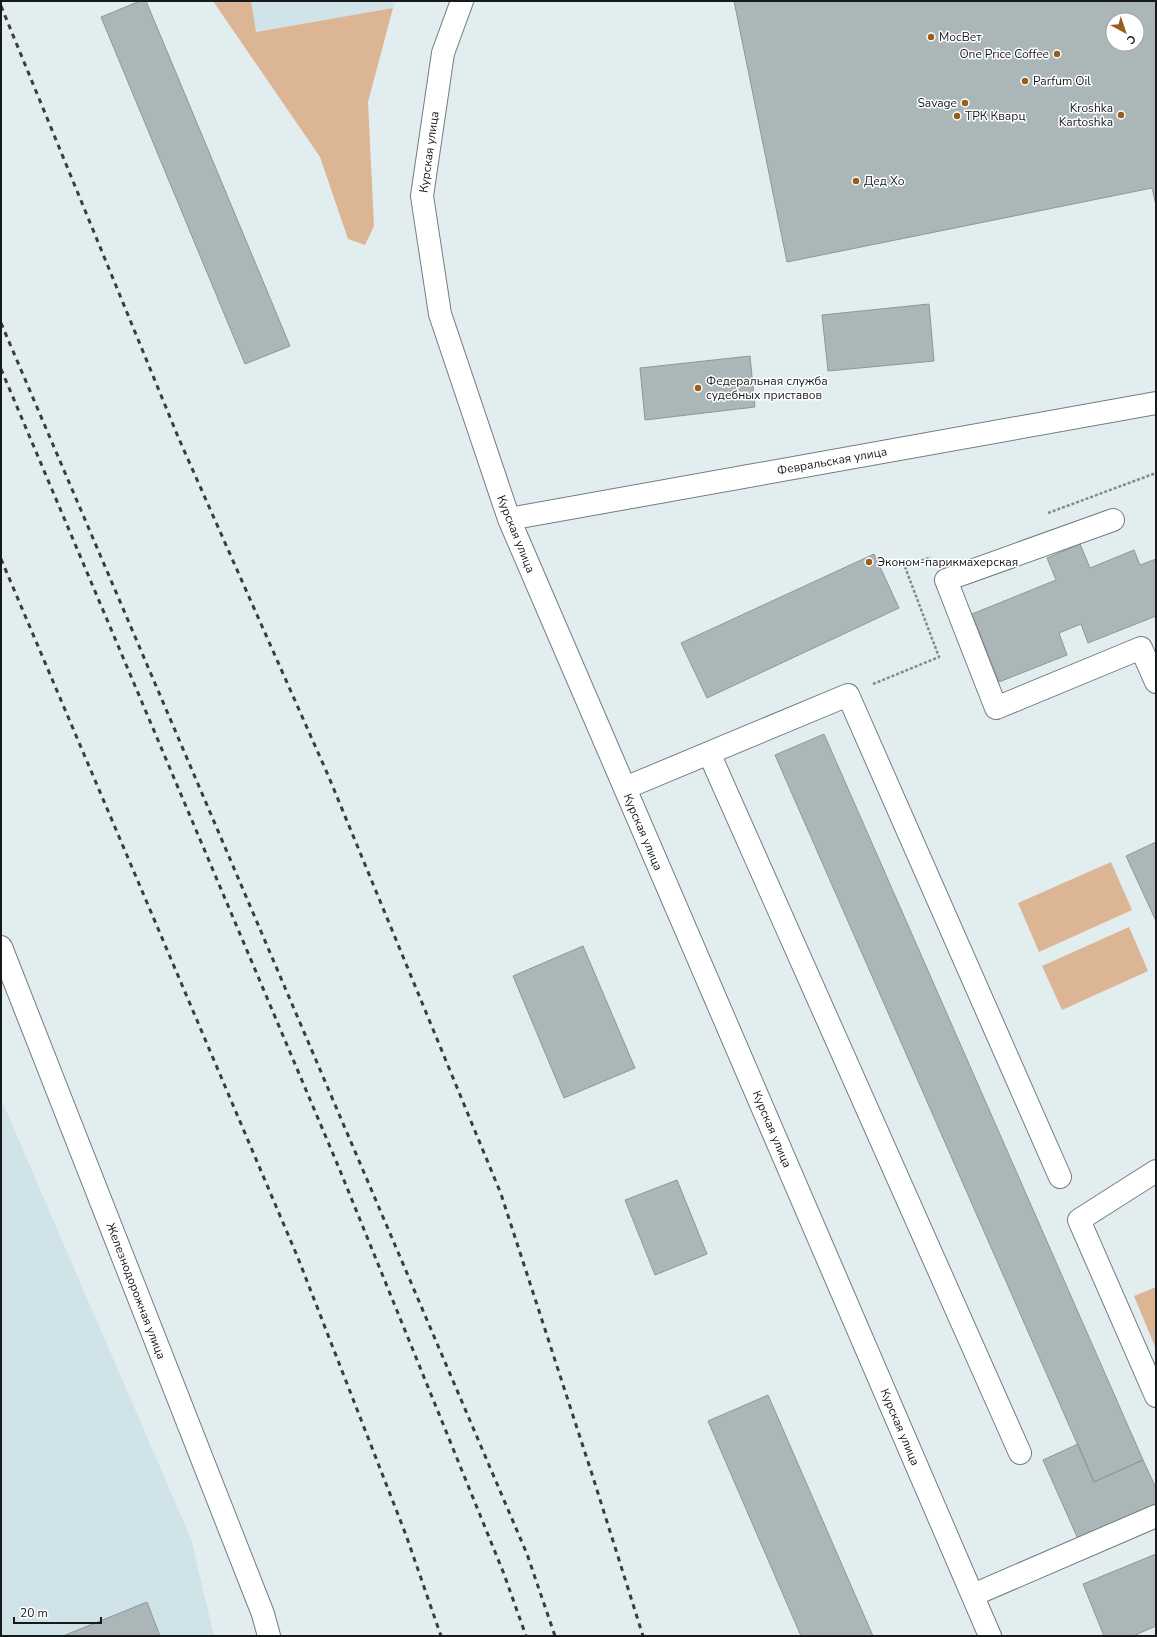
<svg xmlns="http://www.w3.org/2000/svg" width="1157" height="1637" viewBox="0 0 1157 1637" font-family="'Nunito Sans',sans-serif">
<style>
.built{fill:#cfe3e9}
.green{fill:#dcb594}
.building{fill:#abb6b8;stroke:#8c9799;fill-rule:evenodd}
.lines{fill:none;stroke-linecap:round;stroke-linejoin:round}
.minor-casing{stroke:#737d80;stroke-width:24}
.major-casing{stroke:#737d80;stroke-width:24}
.path{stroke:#828a8c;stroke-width:2.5;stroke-dasharray:3 2;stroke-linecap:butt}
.minor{stroke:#fff;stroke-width:22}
.major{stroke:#fff;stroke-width:22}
.rail{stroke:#383d3e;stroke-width:3;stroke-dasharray:5 5;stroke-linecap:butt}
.poi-dot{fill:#995d1e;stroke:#fff;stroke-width:1.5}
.labels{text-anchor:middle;stroke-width:3;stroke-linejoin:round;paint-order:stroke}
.poi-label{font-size:12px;fill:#161a1b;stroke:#fff;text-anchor:start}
.street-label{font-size:12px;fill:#161a1b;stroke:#fff}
</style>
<rect width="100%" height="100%" fill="#e2edf0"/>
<path class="built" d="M251 1H396L393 8 255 32Z
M1 1099 191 1539 214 1636H1Z"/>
<path class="green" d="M213 1H251L256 32 393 8 368 102 374 226 365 245 348 239 320 157Z
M1111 862 1132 910 1039 952 1018 903Z
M1129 927 1148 971 1062 1010 1042 966Z
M1156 1287V1349L1134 1296Z"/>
<path class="building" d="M140 1H146L290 346 245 364 101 17Z
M734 1H1156V205L1152 188 787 262ZM1113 20H1137V44H1113Z
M929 304 934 361 828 371 822 315Z
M750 356 755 407 645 420 640 368Z
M1080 544 1090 568 1134 550 1140 565 1156 559V616L1088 643 1081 624 1059 633 1067 655 999 682 972 614 1056 580 1047 558Z
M874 554 899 608 707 698 681 643Z
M824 734 1143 1460 1094 1482 775 755Z
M1156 842V921L1126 856Z
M583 946 635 1068 564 1098 513 976Z
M677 1180 707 1254 655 1275 625 1200Z
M768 1395 873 1636H801L708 1421Z
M1078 1444 1094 1482 1143 1460 1156 1488V1505L1078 1539 1043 1460Z
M1156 1554V1626L1133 1636H1104L1083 1584Z
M147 1602 160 1636H63Z"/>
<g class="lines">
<defs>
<path id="minor" d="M462 1 443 53 422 196 440 314 509 519 990 1636
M509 519 1156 403
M1113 520 946 580 996 708 1141 648 1156 682
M709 753 1020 1453
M625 788 848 695 1060 1177
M1156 1171 1079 1220 1156 1396
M973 1595 1156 1516"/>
<path id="major" d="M1 947 263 1614 269 1636"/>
</defs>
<use href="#minor" class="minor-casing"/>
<use href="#major" class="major-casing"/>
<path class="path" d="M1048 513 1156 473
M873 684 939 657 905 567 931 557"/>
<use href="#minor" class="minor"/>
<use href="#major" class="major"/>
<path class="rail" d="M1 6 179 439 328 775 501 1194 591 1471 643 1636
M1 323 527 1554 555 1636
M1 369 339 1168 504 1574 526 1636
M1 559 298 1258 406 1535 441 1636"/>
</g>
<g class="poi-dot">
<circle cx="931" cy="37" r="4"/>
<circle cx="1057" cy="54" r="4"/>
<circle cx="1025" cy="81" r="4"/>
<circle cx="965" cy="103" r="4"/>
<circle cx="1121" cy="115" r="4"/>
<circle cx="957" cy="116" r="4"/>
<circle cx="856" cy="181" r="4"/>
<circle cx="698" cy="388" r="4"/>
<circle cx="869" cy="562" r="4"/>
</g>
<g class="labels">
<g class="poi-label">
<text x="939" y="41">МосВет</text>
<text x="1049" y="58" text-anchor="end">One Price Coffee</text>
<text x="1033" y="85">Parfum Oil</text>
<text x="957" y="107" text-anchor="end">Savage</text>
<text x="1113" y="112" text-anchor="end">Kroshka<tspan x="1113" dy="14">Kartoshka</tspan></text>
<text x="965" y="120">ТРК Кварц</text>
<text x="864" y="185">Дед Хо</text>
<text x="706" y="385">Федеральная служба<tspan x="706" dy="14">судебных приставов</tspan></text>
<text x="877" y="566">Эконом-парикмахерская</text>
</g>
<g class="street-label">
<text transform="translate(429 152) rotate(-82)" y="4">Курская улица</text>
<text transform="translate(832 461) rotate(-10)" y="4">Февральская улица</text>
<text transform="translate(516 534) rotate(68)" y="4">Курская улица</text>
<text transform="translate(643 832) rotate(67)" y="4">Курская улица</text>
<text transform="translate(772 1129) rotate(67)" y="4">Курская улица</text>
<text transform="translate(136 1291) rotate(69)" y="4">Железнодорожная улица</text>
<text transform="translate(900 1427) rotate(67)" y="4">Курская улица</text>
</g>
</g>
<rect width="1157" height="1637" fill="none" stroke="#161a1b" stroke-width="4"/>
<g transform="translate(1125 32) rotate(140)"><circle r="19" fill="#ffffff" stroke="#a2a3a4"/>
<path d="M0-3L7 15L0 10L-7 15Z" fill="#995d1e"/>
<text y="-6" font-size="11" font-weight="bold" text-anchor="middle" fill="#161a1b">С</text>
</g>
<path d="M14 1617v6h87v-6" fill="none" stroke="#161a1b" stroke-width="2"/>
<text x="20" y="1617" font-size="12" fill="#161a1b" stroke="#ffffff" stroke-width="3" paint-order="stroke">20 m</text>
</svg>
